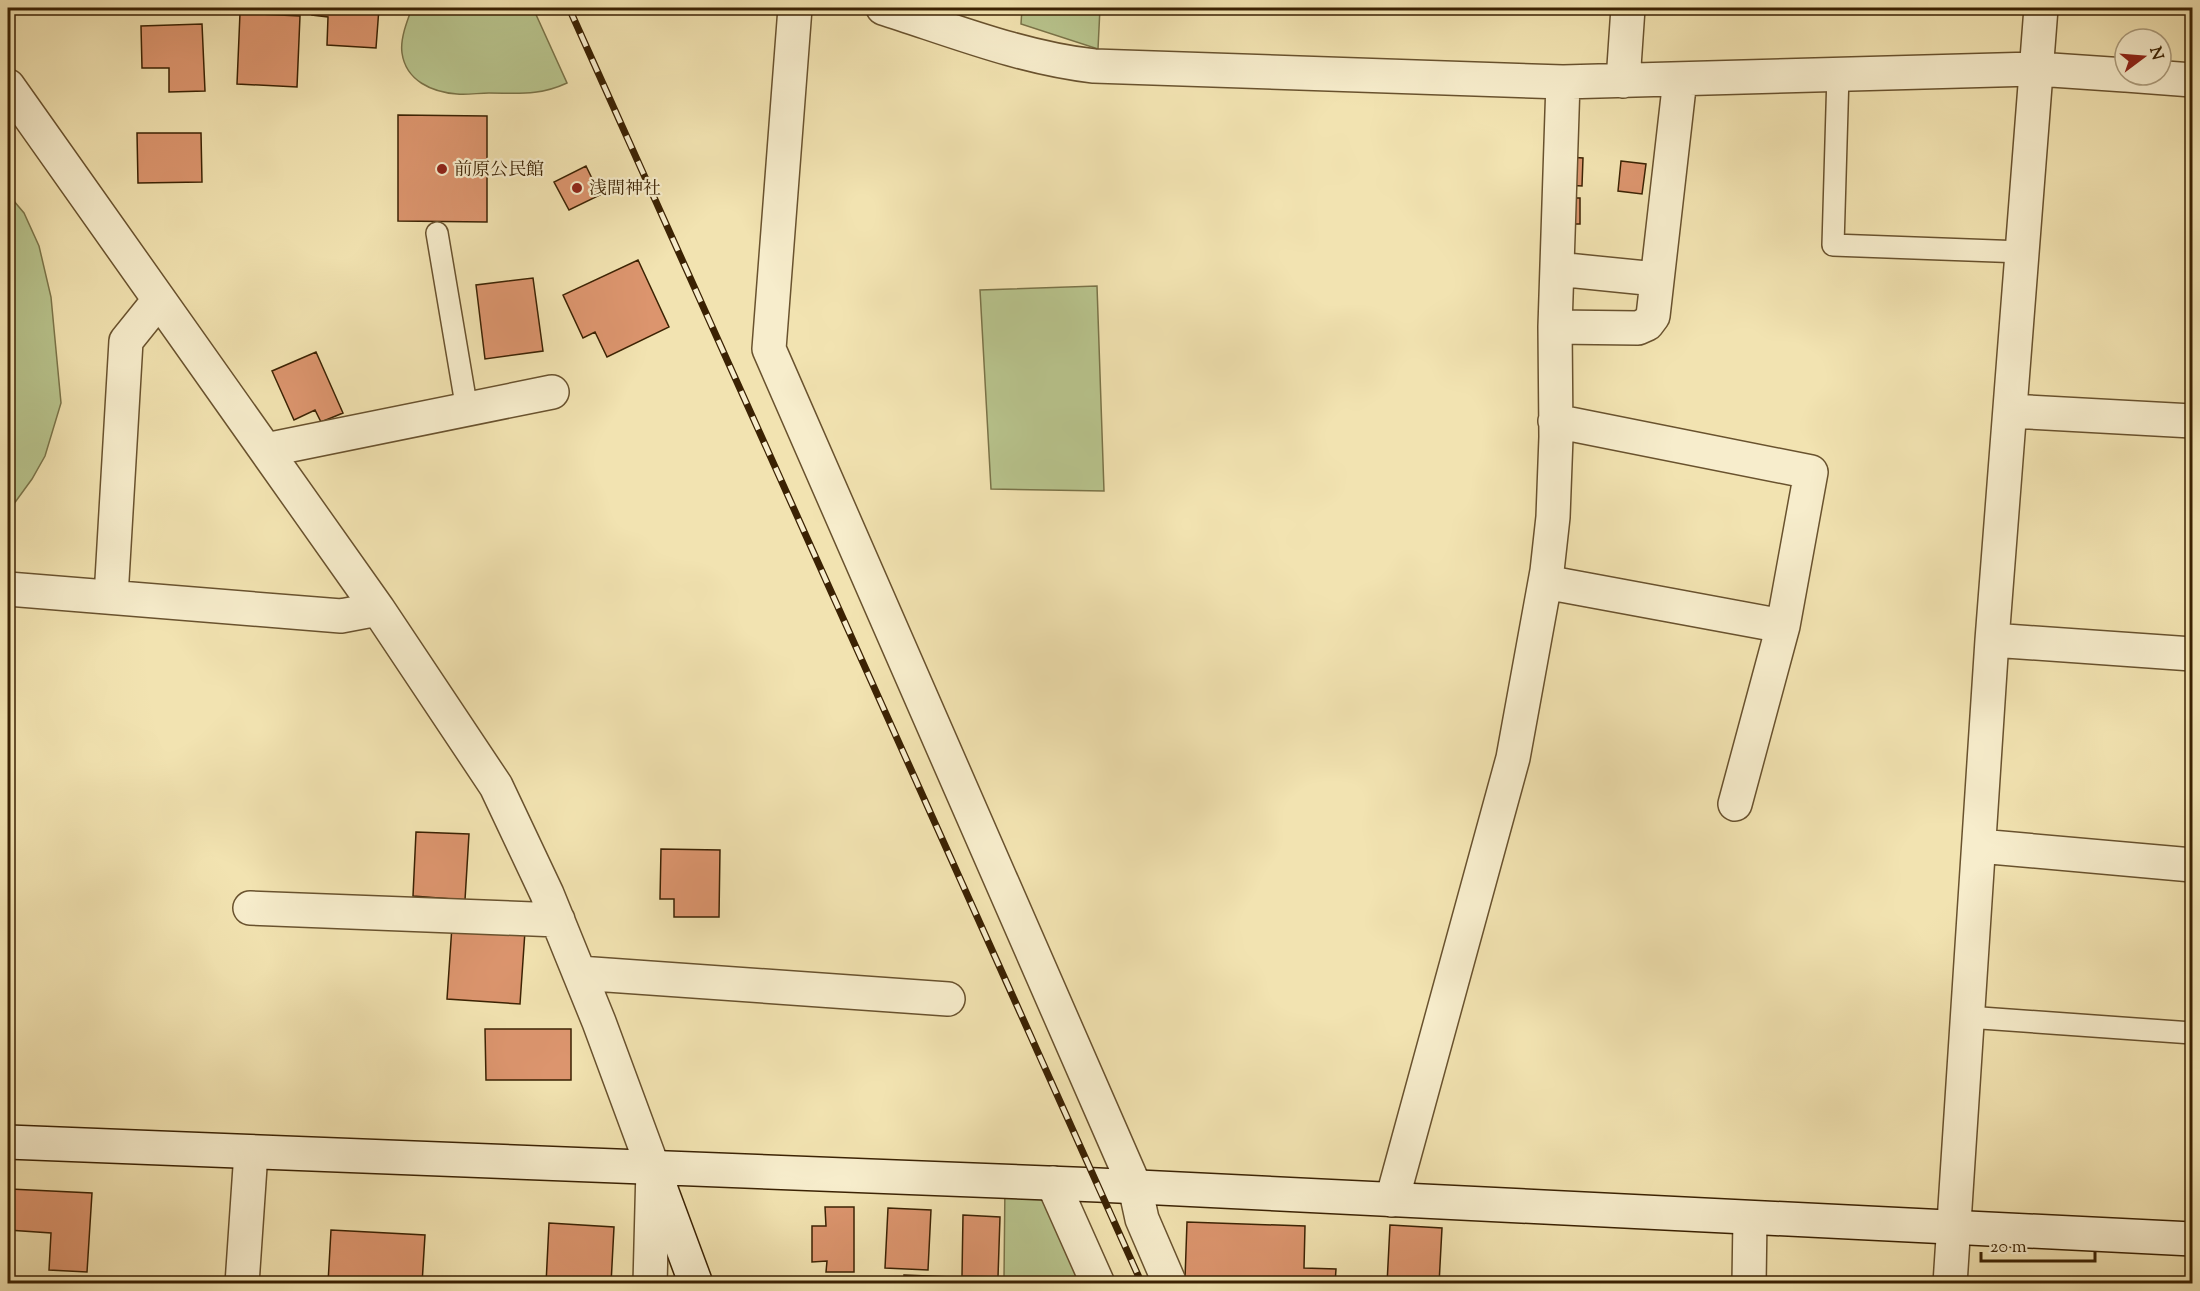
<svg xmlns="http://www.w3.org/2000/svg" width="2200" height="1291" viewBox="0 0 2200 1291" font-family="'Sorts Mill Goudy','Noto Serif JP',serif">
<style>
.green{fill:#b8c48d;stroke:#7a7348;stroke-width:1.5}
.building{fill:#dc956e;stroke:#3b2203;stroke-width:1.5}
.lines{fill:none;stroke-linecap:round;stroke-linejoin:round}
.lane-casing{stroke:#69522e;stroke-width:24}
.street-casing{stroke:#69522e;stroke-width:36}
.secondary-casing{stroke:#3b2203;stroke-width:36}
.lane{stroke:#f7edcc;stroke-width:21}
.street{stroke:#f7edcc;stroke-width:33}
.secondary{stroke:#f7edcc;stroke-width:33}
.rail-casing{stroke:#3b2203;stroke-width:7}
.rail{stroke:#f7edcc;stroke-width:4.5;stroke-dasharray:14;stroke-linecap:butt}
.poi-dot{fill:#8f2418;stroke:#f7edcc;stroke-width:2}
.labels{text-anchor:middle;stroke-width:4.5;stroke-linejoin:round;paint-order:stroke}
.poi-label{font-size:18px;fill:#3b2203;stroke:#f7edcc;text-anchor:start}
</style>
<rect width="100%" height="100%" fill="#f2e3b1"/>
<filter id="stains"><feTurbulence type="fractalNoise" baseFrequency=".00333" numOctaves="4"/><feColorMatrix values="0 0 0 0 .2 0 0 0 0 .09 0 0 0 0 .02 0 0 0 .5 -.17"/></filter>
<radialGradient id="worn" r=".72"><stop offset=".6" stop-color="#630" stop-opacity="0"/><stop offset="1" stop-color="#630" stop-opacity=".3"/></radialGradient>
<path class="green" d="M412 8H533L567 83C539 96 519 93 489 93 479 93 467 95 457 94 432 92 406 81 402 53 400 39 407 21 412 8Z
M1022 8H1100L1098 49 1021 24Z
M8 194 24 213 39 246 51 297 61 403 45 456 32 479 8 512Z
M1097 286 1104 491 991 489 980 290Z
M1005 1182 1053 1183 1097 1283 1004 1279Z"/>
<path class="building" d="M313 8H379L376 48 327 45 328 17 312 15Z
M240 13 300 16 297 87 237 84Z
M202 24 205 91 169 92V68H142L141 26Z
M398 115 487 116V222L398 221Z
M137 133H201L202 182 138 183Z
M1568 157 1583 158 1582 186 1566 185Z
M1621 161 1646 164 1642 194 1618 191Z
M586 166 600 195 569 210 554 182Z
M1567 198H1580V224H1566Z
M638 260 669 327 607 357 595 332 583 338 563 295Z
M533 278 543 351 485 359 476 285Z
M316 352 343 413 321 422 315 410 294 420 272 371Z
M416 832 469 834 465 900 413 896Z
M661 849 720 850 719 917H674V899H660Z
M452 926 525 931 520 1004 447 999Z
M485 1029H571V1080H486Z
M10 1189 92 1193 87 1272 49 1270 51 1233 8 1230Z
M825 1207H854V1272H826L827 1261 812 1262V1226H826Z
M888 1208 931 1210 928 1270 885 1268Z
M963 1215 1000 1217 998 1277 962 1276Z
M1187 1222 1305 1226 1304 1268 1336 1269 1335 1284H1207L1208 1279H1185Z
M549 1223 614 1227 611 1284H546Z
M1390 1225 1442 1228 1439 1284H1387Z
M331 1230 425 1235 422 1284 328 1283Z
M904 1275 952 1277V1284H904Z"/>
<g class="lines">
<defs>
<path id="lane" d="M1838 74 1833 245 2023 252
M437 233 467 410
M1967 1017 2192 1033"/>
<path id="street" d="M795 8 769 349 1135 1187 1142 1219 1170 1284
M883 8C952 30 1022 58 1094 66L1563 82 2037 69 2125 75
M2126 75 2192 80
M1623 81 1628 8
M8 86 378 609 496 786 547 894 599 1022 653 1168 650 1284
M1557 269 1656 279
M1555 327 1638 328 1647 324 1653 316 1680 79
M2010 411 2192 421
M1555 421 1811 472 1783 626 1735 804
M266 450 552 392
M1545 582 1783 626
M8 589 341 616 378 609
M111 597 126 341 159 300
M1992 640 2192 654
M1979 846 2192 865
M250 908 558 920
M579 973 948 999
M1053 1183 1098 1284
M1392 1200 1513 758 1547 571 1553 517 1556 437 1555 327 1563 82
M242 1284 251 1152
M1749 1284 1750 1218
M1950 1284 1992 640 2041 8"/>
<path id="secondary" d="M8 1142 1098 1185 2192 1239
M653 1168 696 1284"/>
</defs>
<use href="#lane" class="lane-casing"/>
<use href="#street" class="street-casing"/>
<use href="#secondary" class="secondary-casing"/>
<use href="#lane" class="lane"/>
<use href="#street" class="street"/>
<use href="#secondary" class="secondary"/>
<defs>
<path id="rail" d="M569 8 1142 1284"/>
</defs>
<use href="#rail" class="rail-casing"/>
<use href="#rail" class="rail"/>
</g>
<g class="poi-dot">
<circle cx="442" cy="169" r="6"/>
<circle cx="577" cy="188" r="6"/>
</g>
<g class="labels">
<g class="poi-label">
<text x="454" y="175">前原公民館</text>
<text x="589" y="194">浅間神社</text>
</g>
</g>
<rect width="2200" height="1291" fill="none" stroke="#f2e3b1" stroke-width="30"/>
<rect x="9" y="9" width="2182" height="1273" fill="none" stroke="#3b2203" stroke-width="3"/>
<rect x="15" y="15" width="2170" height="1261" fill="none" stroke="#3b2203" stroke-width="1.5"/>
<g transform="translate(2143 57) rotate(74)"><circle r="28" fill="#f7edcc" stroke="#ac9c7c" stroke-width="1.5"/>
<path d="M0-4.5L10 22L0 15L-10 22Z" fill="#8f2418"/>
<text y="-9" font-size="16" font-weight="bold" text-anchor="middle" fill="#3b2203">N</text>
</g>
<path d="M1981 1252v9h114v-9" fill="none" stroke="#3b2203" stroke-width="3"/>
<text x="1990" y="1252" font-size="18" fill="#3b2203" stroke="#f7edcc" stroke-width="4.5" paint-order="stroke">20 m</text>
<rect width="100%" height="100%" filter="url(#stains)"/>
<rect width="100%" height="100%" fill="url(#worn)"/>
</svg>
